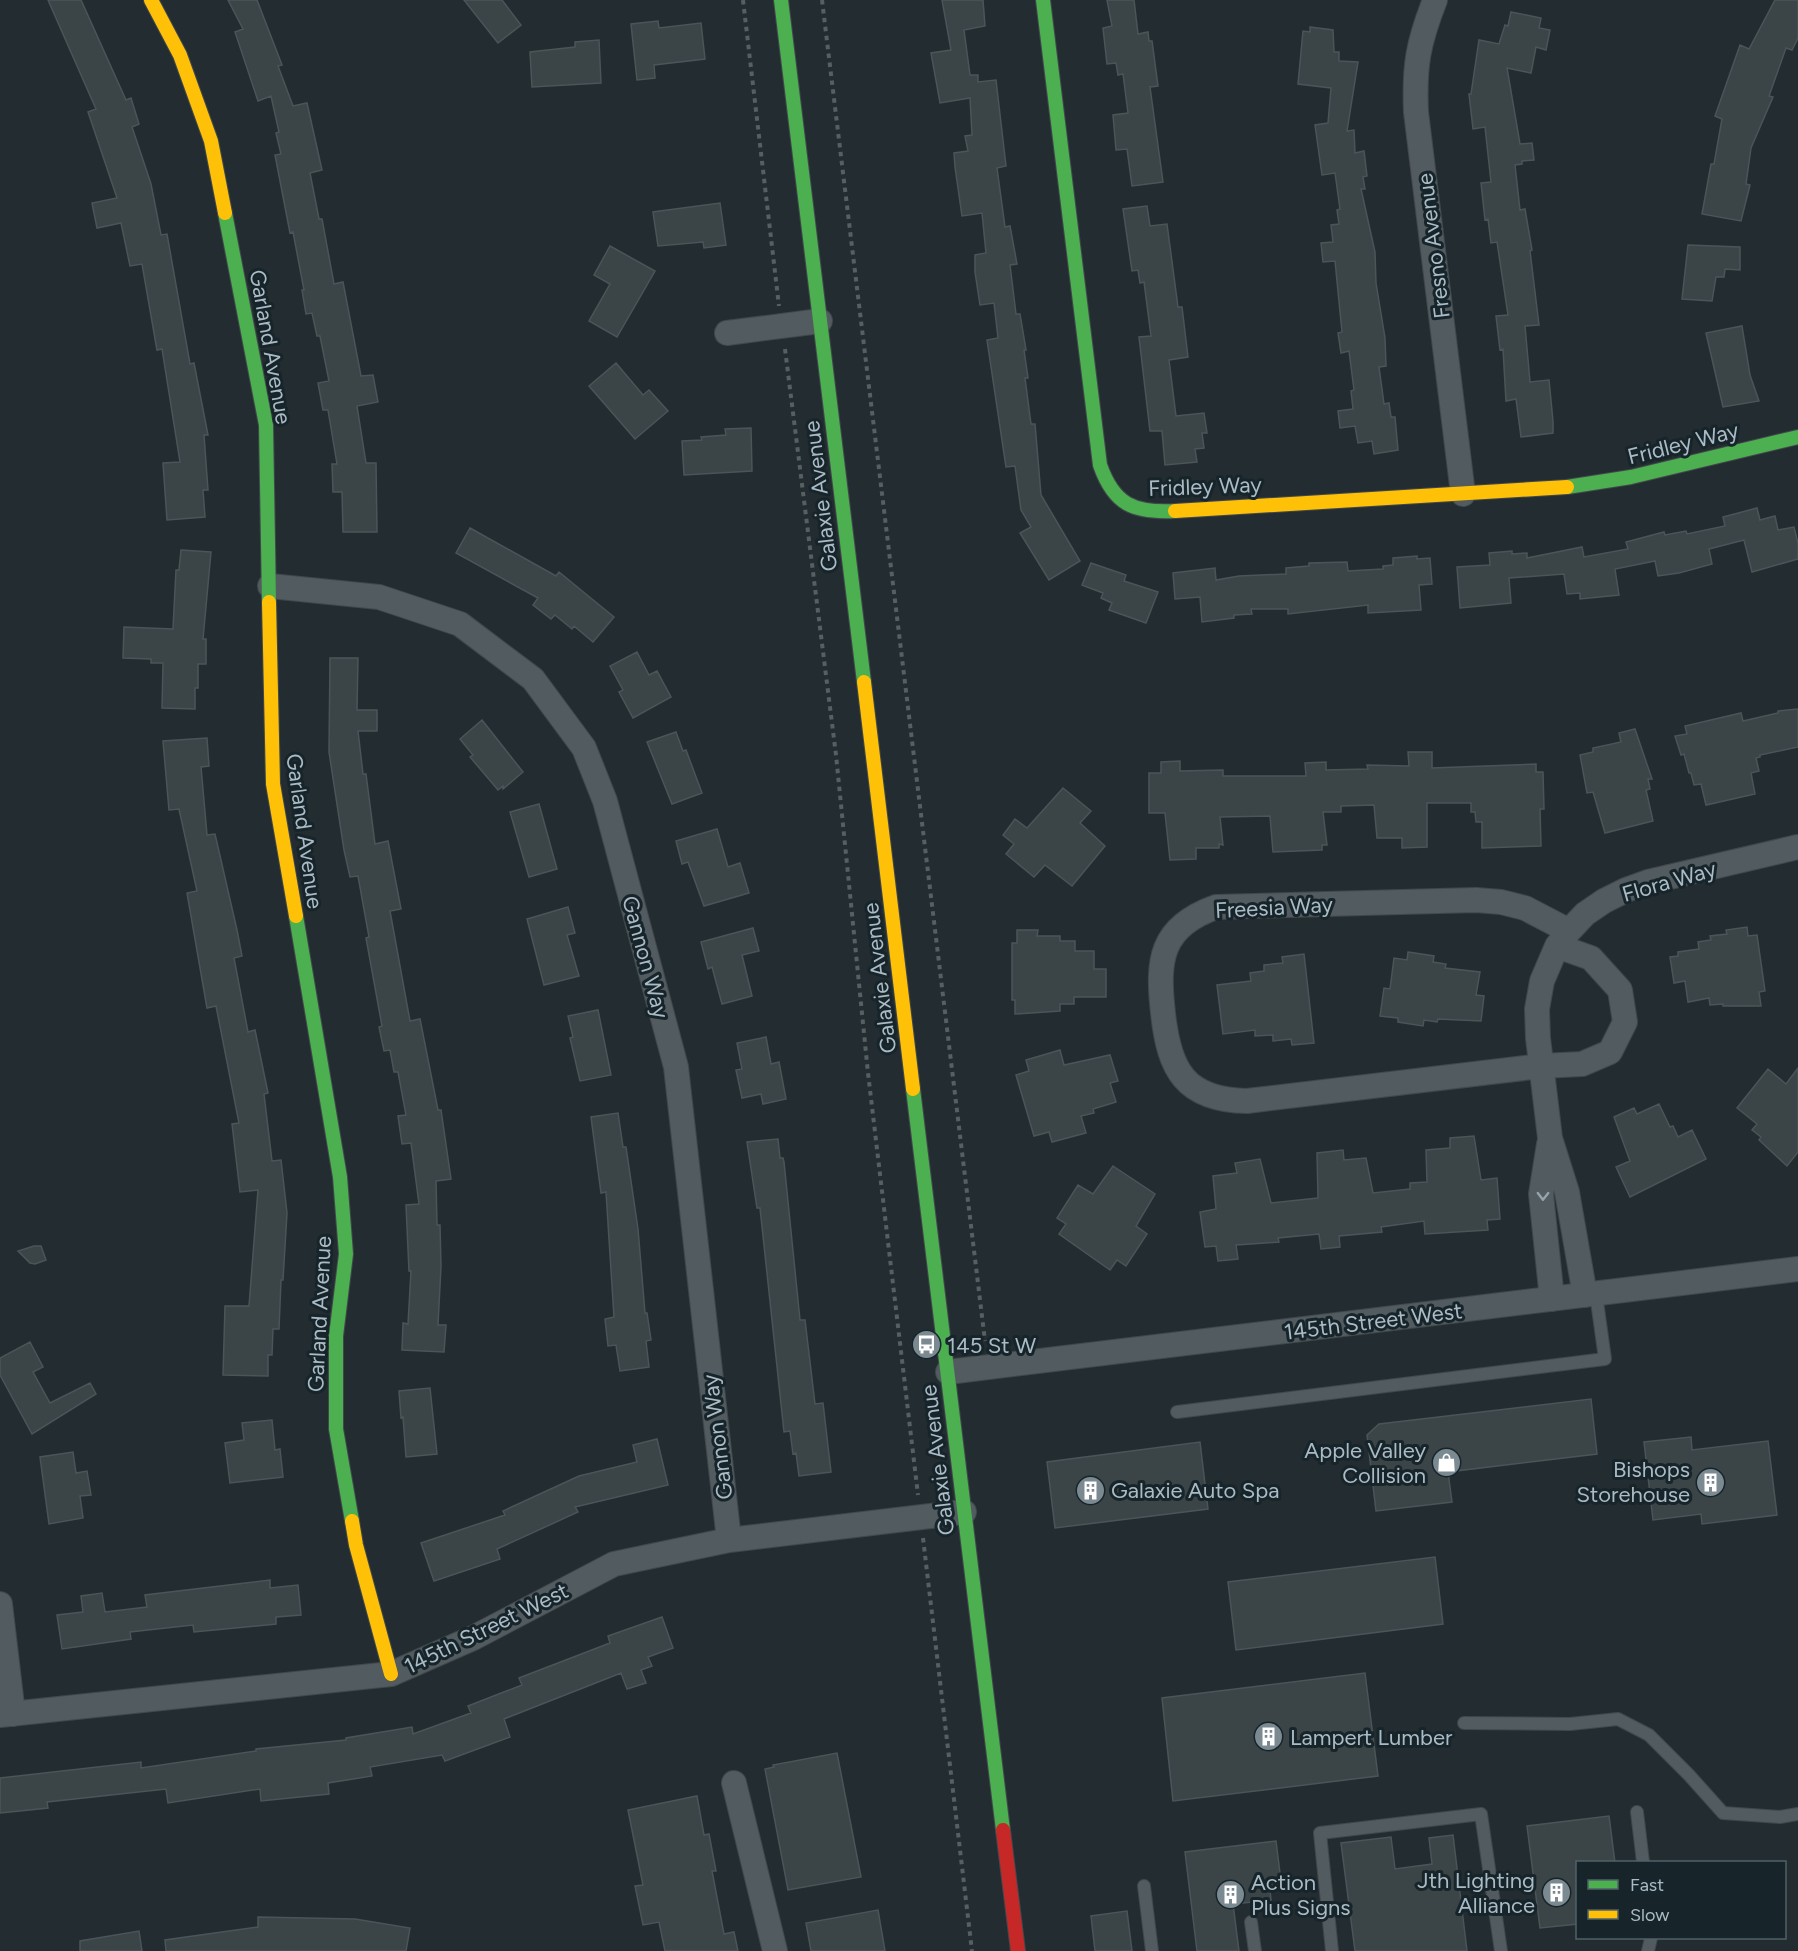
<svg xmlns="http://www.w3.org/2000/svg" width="1798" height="1951" viewBox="0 0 1798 1951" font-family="Figtree,sans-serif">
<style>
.building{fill:#3b4447;stroke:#4a555a;stroke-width:1.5}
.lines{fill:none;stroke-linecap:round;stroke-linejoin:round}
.lane-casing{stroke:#41484c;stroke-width:14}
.street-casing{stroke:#41484c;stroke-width:26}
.fast-casing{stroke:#41484c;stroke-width:16}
.slow-casing{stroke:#41484c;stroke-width:16}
.jam-casing{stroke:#41484c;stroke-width:16}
.path{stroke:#566063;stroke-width:4;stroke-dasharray:4.5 4.5;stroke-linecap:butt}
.lane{stroke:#525b60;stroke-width:12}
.street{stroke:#525b60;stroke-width:24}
.fast{stroke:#4caf50;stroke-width:14}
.slow{stroke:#ffc107;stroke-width:14}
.jam{stroke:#c62828;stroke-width:14}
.oneway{stroke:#94a3ac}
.labels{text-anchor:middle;stroke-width:6;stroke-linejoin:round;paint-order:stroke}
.street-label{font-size:22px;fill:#aabbc5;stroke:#17252b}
.poi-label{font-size:22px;fill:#aabbc5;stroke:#17252b;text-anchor:start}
</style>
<rect width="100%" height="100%" fill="#232d31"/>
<path class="building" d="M48 0H81L126 100 131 98 139 124 132 127 151 184 161 235 167 234 190 364 194 363 208 435H204L208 490H203L205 517 167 520 163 463 180 462 162 349 157 350 142 264 130 266 121 223 97 228 92 203 117 198 88 112 96 109Z
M228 0H257L282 65 278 66 293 106 307 103 322 170 310 173 319 219H322L334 284 343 282 361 376 373 375 378 402 357 406 366 463H376L377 532H343L342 492H333L332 464H337L328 410H323L318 383 329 381 320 336H317L312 313 306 314 302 290H304L293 232 290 233 275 155 281 154 276 133 279 132 271 96 258 101 235 32 243 29Z
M464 0H502L521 25 498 43Z
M942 0H983L985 26 964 30 970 75H978V82L996 80 1006 166 997 168 1005 227 1010 226 1017 264 1010 265 1016 314H1020L1026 350H1024L1028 378H1025L1031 424H1035L1041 495 1080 561 1049 580 1020 533 1031 527 1021 510 1015 466 1006 467 987 340 998 338 994 303 980 305 975 272V255L986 253 982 213 962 216 955 167 954 153 968 151 965 136 972 135 970 98 940 103 931 53 951 50Z
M1107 0H1134L1138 34 1148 32 1149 41H1152L1158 86 1150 87 1163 182 1132 186 1127 149 1116 150 1113 115 1128 113 1123 74 1118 75 1116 63 1107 64 1103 28 1112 26Z
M1775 0H1798V38L1792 50 1786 48 1769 96 1773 97 1751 148 1746 184 1750 185 1741 221 1702 214 1711 164H1714L1722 119 1715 116 1740 45 1749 49Z
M1511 12 1541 18 1539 28 1550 30 1546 50 1536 47 1531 73 1507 68 1520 144 1532 143 1534 160 1522 161V164L1515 165 1520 210 1525 209 1532 250 1530 251 1539 325 1525 326 1530 382 1549 380 1553 421V433L1521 437 1516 399 1506 401 1503 349 1500 350 1496 316 1508 315 1497 242 1491 243 1488 219 1485 220 1481 183 1491 182 1485 127 1473 129 1469 94H1471L1479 40 1499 44 1505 25 1508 26Z
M658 21 659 28 701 23 705 59 654 65 655 78 637 80 631 24Z
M1310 27 1333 30 1334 52H1339V61L1358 62 1347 131 1354 130 1355 153 1364 151 1367 176 1363 177 1365 189H1361L1375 252 1376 283 1385 338 1386 366 1379 367 1384 404 1389 403 1391 417H1395L1398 450 1374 454 1372 441 1358 443 1355 426 1340 428 1338 411 1353 409 1351 391 1354 390 1349 351 1341 353 1338 333 1342 332 1335 261 1323 262 1321 243 1333 242 1331 225 1339 224 1337 210 1340 209 1335 173 1322 175 1315 125 1328 123 1331 88 1298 84 1303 31 1310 32Z
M599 40 601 83 532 87 530 52 575 47V42Z
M720 203 726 245 704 248 703 242 658 246 653 212Z
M1147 206 1150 226 1167 224 1178 307H1182L1188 357 1169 360 1176 416 1204 413 1207 433H1202L1204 448 1195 449 1197 462 1165 465 1162 431H1150L1139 337 1151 336 1144 282 1140 283 1138 270 1132 271 1123 209Z
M1688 245 1740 247V270L1725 269 1724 277H1716L1712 301 1682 299Z
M610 246 655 271 617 337 589 321 610 284 594 275Z
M1742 326 1750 375 1759 401 1723 407 1706 333Z
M616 363 643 395 649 390 668 411 635 439 589 386Z
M751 428 752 471 684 475 682 441 702 440 701 437 726 435 725 429Z
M1757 508 1760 520 1775 516 1778 530 1794 527 1798 543V559L1752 572 1744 540 1709 549 1712 564 1679 573 1658 576 1655 561 1615 569 1619 595 1580 599V593L1567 594 1564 574 1509 578 1511 603 1460 608 1457 567 1490 565 1489 553 1512 551V554L1527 553V558L1582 547 1584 557 1628 549 1626 542 1664 532 1665 535 1686 531 1687 534 1725 526 1723 517Z
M470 528 556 576 559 572 614 617 593 642 574 626 572 629 555 615 551 619 533 605 538 598 456 553Z
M181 550 211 552 203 639H206V664H198V688H195V709L162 708 163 663H151V659L123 658 124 627 173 629 176 570H179Z
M1417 556V559L1430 558 1432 584 1419 585 1421 610 1368 613V605L1288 614V609H1251L1252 614 1234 615V618L1202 622 1200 597 1175 599 1173 573 1215 568 1216 580 1239 576 1286 574V568L1309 566V563L1347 562 1348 571 1383 569V566L1393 565V558Z
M1091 563 1126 575 1124 581 1158 592 1146 623 1109 610 1112 603 1101 598 1103 593 1082 585Z
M637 652 649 675 657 671 671 697 633 718 619 692 623 690 610 666Z
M330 658H358L357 710H377V731H358L363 774H366L375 844 388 841 401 909 390 911 410 1021 420 1019 438 1110H441L451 1179 436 1181 437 1225H440L441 1266 438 1325H446L444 1352 402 1350 403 1323 408 1324 411 1271H409L406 1205 419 1204 411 1143 402 1144 398 1116 406 1115 398 1072H394L390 1050 384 1051 379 1027 382 1026 366 938 369 937 358 876 350 877 344 850 329 752Z
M1798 709V747L1760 755V757L1756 758 1759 771 1751 773 1755 794 1706 805 1701 784 1694 785 1691 773H1689L1684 754 1681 755 1675 736 1687 734 1685 726 1741 713 1743 721 1778 713V711Z
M482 720 523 772 503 789V786L498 790 470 757 473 755 460 739Z
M1635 729 1652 779H1648L1650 789 1646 790 1653 821 1605 833 1593 792 1587 793 1580 755 1593 752V748L1621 742 1619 733Z
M676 732 683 751 686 750 702 793 672 804 647 742Z
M207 738 209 766 201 767 207 835 215 834 237 930 242 956 234 958 248 1032 255 1030 268 1093 264 1094 272 1161 281 1160 287 1213 283 1280H281L279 1329H273L272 1355H268V1376L223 1375 225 1306H249L258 1190 240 1192 232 1124 239 1123 216 1006 207 1008 187 893 197 891 179 809 169 810 163 741Z
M1408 752H1432V768L1536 764V772H1543L1544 809H1540L1541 846 1482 848V822H1476L1475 812H1471V803H1427V847L1402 848V838H1377L1374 805 1341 806V812H1323L1327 845H1322V850L1273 852 1270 816 1220 817 1223 845 1219 844V848H1196V859L1170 860 1165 813H1149V773H1161V762L1180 761V771L1223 770V776H1306L1305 763 1326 762V770L1368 769 1367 765 1409 766Z
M1063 788 1091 811 1080 823 1105 846 1072 886 1045 865 1034 877 1006 854 1014 844 1003 835 1015 819 1027 828Z
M539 804 557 869 529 877 510 812Z
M717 829 728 867 740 863 749 893 704 906 688 862 682 864 676 841Z
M568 907 575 933 567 935 579 976 544 985 527 919Z
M1747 927 1748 936 1757 935 1765 991 1759 992 1761 1006H1723V1004L1710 1005 1709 998 1688 1002 1685 981 1674 983 1670 957 1678 956V952L1699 949 1698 942 1711 940 1710 936 1727 934 1726 930Z
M753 928 759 951 742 955 752 996 722 1004 712 967 708 969 701 942Z
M1017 930H1038L1037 936H1060V941H1075V951H1094V969H1106V997H1074V1004H1060V1011L1015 1014V1000H1012V943H1017Z
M1408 952 1434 956 1433 962 1446 964 1445 968 1480 972 1476 995 1484 996 1481 1021 1438 1019 1437 1022 1424 1020 1423 1026 1398 1022V1018L1380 1016 1384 988 1390 989 1394 958 1407 960Z
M1304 954 1314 1043 1292 1045 1291 1039 1273 1041V1035L1255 1036V1030L1223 1034 1217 985 1251 981 1250 973 1264 971V965L1283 963 1282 957Z
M598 1010 611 1075 580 1081 570 1038 573 1037 568 1016Z
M766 1037 771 1064 779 1062 786 1099 763 1104 761 1094 742 1098 736 1070 742 1069 737 1043Z
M1060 1050 1064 1065 1110 1055 1118 1081 1110 1083 1116 1102 1093 1109 1094 1113 1081 1116 1086 1133 1052 1142 1049 1132 1034 1136 1016 1075 1029 1071 1026 1060Z
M1798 1068V1152L1787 1166 1759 1140 1761 1137 1752 1130 1757 1124 1737 1108 1768 1069 1786 1084Z
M1659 1104 1670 1127 1673 1126 1678 1137 1692 1130 1706 1159 1630 1197 1616 1167 1630 1161 1614 1117 1634 1108 1637 1114Z
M618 1113 623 1147H626L638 1229 645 1313H647L651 1340 646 1341 649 1367 620 1371 616 1345 608 1346 605 1319 614 1317 606 1192 601 1193 591 1117Z
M1474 1136 1481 1180 1497 1178 1500 1219 1487 1220 1488 1230 1425 1234 1424 1221 1381 1227 1382 1232 1339 1236 1340 1247 1321 1249 1319 1234 1278 1238 1279 1242 1236 1245 1238 1259 1218 1261 1216 1246 1205 1247 1200 1212 1216 1209 1213 1176 1237 1173 1235 1163 1260 1159 1271 1203 1318 1198 1317 1153 1343 1150 1344 1160 1366 1158 1373 1193 1410 1189V1183L1427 1182 1426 1150 1450 1148V1138Z
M778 1139 780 1158H783L784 1162 800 1320H805L815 1404 823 1403 831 1472 799 1476 796 1453 793 1454 790 1431 784 1432 760 1208H757L747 1142Z
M1113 1166 1155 1194 1136 1226 1147 1234 1126 1266 1117 1260 1110 1270 1059 1234 1066 1224 1057 1218 1078 1185 1093 1194Z
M34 1246H41L46 1260 35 1264 30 1263 18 1251Z
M30 1342 43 1367 33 1372 50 1403 90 1383 96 1394 32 1434 0 1375V1358Z
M430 1388 437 1454 406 1457 403 1417 401 1418 399 1391Z
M1591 1399 1597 1454 1448 1472 1452 1502 1376 1511 1367 1435 1379 1424Z
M272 1420 275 1450 280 1449 283 1477 230 1483 225 1443 244 1440 242 1423Z
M1691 1437 1692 1450 1768 1441 1777 1515 1702 1524 1701 1514 1653 1520 1644 1442Z
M657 1439 668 1485 575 1507 578 1512 497 1549 500 1559 434 1581 421 1543 505 1515 503 1511 579 1476 637 1462 633 1445Z
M1200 1442 1208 1509 1055 1528 1047 1462Z
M73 1452 76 1473 87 1471 91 1495 80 1496 83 1518 49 1524 40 1457Z
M1435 1557 1443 1624 1236 1650 1228 1582Z
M270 1580V1588L298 1585 301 1615 276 1617V1624L194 1632 193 1625 130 1632 131 1639 62 1649 57 1615 83 1612 81 1596 102 1593 105 1612 147 1607 145 1595Z
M662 1617 673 1648 648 1657 652 1666 641 1670 646 1683 627 1689 621 1673 504 1719 510 1737 445 1761 442 1755 370 1767 372 1776 328 1783 329 1794 261 1801 260 1789 168 1803 166 1789 47 1802 48 1808 0 1813V1778L141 1762V1768L256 1751V1749L346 1740V1738L412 1727 413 1734 471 1713 468 1706 522 1685 519 1678 610 1643 608 1636Z
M1365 1673 1378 1776 1173 1801 1162 1698Z
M837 1753 861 1877 788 1890 765 1769 774 1767 773 1765Z
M697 1796 704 1835 709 1834 716 1871H712L724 1934 734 1932 738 1951H665L659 1922 643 1925 635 1886 643 1885 628 1810Z
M1609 1816 1615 1863H1578V1924L1540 1928 1527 1826Z
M1453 1835 1467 1951H1355L1341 1843 1391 1837 1395 1869 1432 1864 1429 1838Z
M1276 1841 1282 1889 1270 1890 1271 1900 1233 1904 1239 1951H1197L1185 1852Z
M878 1910 885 1951H811L806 1923Z
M1127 1911 1132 1951H1095L1091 1916Z
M258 1917 355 1919 410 1928 406 1951H166L165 1940 258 1927Z
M139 1931 142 1951H80V1941Z"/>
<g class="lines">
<defs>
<path id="lane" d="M1177 1412 1605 1359 1596 1294
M1464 1723 1570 1724 1618 1719 1649 1735 1689 1775 1723 1813 1780 1817 1798 1814
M1637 1812 1643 1862
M1144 1886 1152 1951
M1251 1922 1255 1951
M1332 1951 1320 1833 1481 1814 1501 1951
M1648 1951 1651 1938"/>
<path id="street" d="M1435 0C1418 43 1414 66 1416 112L1463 494
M727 333 820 321
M270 586 379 597 460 624 533 679 584 748 605 801 676 1067 729 1540
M1557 946 1591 958 1620 990 1625 1022 1610 1052 1582 1064 1541 1066 1247 1101C1185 1100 1169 1070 1163 1013 1157 960 1160 927 1216 907L1476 900 1501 902 1525 908 1569 931
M1549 1144 1541 1194 1552 1299
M1585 1295 1567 1192 1550 1138 1538 1038 1537 1009 1542 981 1557 946 1569 931 1585 914 1604 901 1626 890 1648 882 1798 847
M948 1372 1798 1269
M0 1604 13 1714
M0 1715 391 1674 473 1638 614 1564 729 1540 964 1512
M734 1783 775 1951"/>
<path id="fast" d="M781 0 864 682
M1043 0 1100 465C1114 505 1134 513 1175 511
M225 213 266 425 269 602
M1567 487 1631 477 1798 437
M296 916 340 1177 346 1254 336 1336V1429L352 1521
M913 1089 1003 1830"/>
<path id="slow" d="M151 0 180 55 211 141 225 213
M1175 511 1567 487
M269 602 273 784 296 916
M864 682 913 1089
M352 1521 356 1545 391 1674"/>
<path id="jam" d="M1003 1830 1018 1951"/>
</defs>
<use href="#lane" class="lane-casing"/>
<use href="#street" class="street-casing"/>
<use href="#fast" class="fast-casing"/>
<use href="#slow" class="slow-casing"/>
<use href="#jam" class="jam-casing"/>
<path class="path" d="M743 0 779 306
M822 0 985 1341
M785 349 836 755 868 1073 918 1495
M923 1538 972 1951"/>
<use href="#lane" class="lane"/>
<use href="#street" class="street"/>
<use href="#fast" class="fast"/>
<use href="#slow" class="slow"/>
<use href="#jam" class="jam"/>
</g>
<defs><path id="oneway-chevron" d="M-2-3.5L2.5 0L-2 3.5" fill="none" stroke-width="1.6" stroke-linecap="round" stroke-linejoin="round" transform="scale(1.5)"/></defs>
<use class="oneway" href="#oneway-chevron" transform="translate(1543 1196) rotate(91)"/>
<defs>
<symbol id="bus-disc" viewBox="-11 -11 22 22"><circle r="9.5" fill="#7b8991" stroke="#17252b"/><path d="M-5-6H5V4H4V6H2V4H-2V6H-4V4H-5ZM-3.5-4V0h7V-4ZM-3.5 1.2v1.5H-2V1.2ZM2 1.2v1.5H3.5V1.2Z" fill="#fff"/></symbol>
<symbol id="shop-disc" viewBox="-11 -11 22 22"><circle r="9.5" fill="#7b8991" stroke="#17252b"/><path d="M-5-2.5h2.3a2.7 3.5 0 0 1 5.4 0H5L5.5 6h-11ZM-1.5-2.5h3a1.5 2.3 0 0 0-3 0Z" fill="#fff"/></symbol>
<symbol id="building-disc" viewBox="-11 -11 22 22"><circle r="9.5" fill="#7b8991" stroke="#17252b"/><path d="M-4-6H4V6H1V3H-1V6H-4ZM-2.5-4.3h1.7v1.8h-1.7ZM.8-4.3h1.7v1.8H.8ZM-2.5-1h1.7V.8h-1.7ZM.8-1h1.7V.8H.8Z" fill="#fff"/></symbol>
</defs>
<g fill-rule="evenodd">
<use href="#bus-disc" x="910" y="1328" width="33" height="33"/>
<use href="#shop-disc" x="1430" y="1446" width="33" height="33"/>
<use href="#building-disc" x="1694" y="1466" width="33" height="33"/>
<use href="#building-disc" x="1074" y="1474" width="33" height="33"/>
<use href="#building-disc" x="1252" y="1720" width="33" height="33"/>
<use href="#building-disc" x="1540" y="1876" width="33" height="33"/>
<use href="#building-disc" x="1214" y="1878" width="33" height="33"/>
</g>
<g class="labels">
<g class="street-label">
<text transform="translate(1433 246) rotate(-97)" y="8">Fresno Avenue</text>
<text transform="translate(271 347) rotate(80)" y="8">Garland Avenue</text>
<text transform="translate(1683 443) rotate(-14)" y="8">Fridley Way</text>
<text transform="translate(1205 486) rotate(-2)" y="8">Fridley Way</text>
<text transform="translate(820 496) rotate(-97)" y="8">Galaxie Avenue</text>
<text transform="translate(305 831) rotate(82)" y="8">Garland Avenue</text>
<text transform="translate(1669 881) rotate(-16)" y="8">Flora Way</text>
<text transform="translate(1274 907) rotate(-3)" y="8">Freesia Way</text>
<text transform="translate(646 957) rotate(75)" y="8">Gannon Way</text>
<text transform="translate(879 978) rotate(-97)" y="8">Galaxie Avenue</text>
<text transform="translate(319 1314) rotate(-87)" y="8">Garland Avenue</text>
<text transform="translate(1373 1321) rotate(-7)" y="8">145th Street West</text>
<text transform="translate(717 1437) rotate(-97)" y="8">Gannon Way</text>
<text transform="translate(937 1460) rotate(-97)" y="8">Galaxie Avenue</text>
<text transform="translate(486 1628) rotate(-26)" y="8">145th Street West</text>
</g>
<g class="poi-label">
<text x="947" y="1353">145 St W</text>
<text x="1426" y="1458" text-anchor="end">Apple Valley<tspan x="1426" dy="25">Collision</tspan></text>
<text x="1690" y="1477" text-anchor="end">Bishops<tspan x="1690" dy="25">Storehouse</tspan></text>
<text x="1111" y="1498">Galaxie Auto Spa</text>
<text x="1290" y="1745">Lampert Lumber</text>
<text x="1535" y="1888" text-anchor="end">Jth Lighting<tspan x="1535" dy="25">Alliance</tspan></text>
<text x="1251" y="1890">Action<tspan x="1251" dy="25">Plus Signs</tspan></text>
</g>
</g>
<rect x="1576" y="1861" width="210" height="78" fill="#17252b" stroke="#526169" stroke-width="1.5"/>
<rect x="1588" y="1880" width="30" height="9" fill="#4caf50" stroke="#526169" stroke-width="1.5"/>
<text x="1630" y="1891" font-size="18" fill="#aabbc5">Fast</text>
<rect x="1588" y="1910" width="30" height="9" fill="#ffc107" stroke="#526169" stroke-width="1.5"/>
<text x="1630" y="1921" font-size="18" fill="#aabbc5">Slow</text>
</svg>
